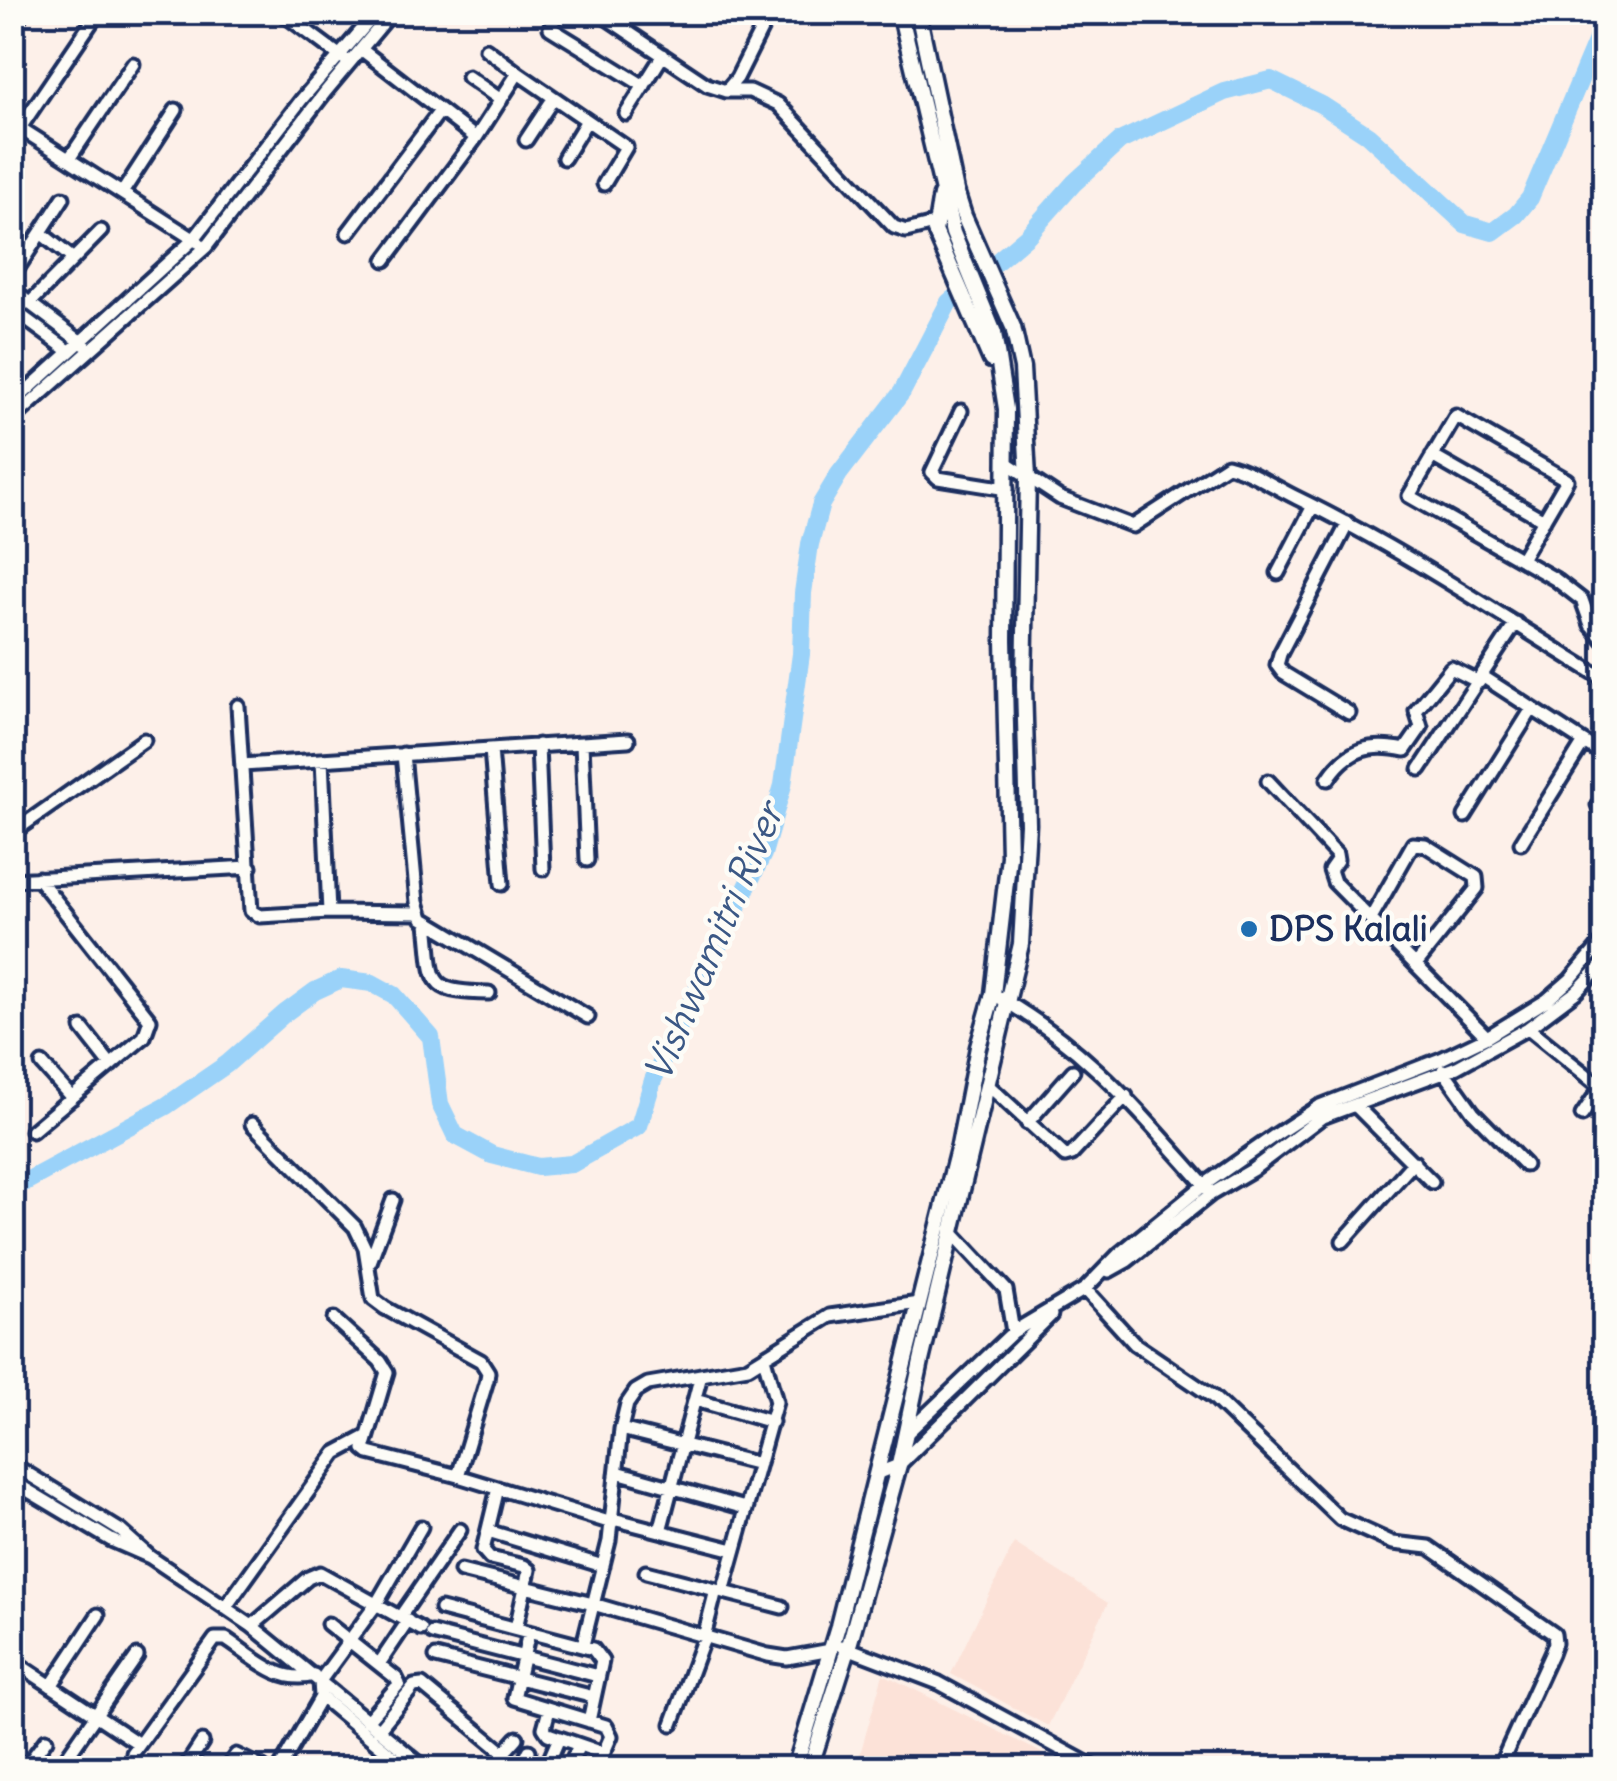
<svg xmlns="http://www.w3.org/2000/svg" width="1617" height="1781" viewBox="0 0 1617 1781" font-family="Delius,sans-serif">
<style>
.built{fill:#fce2d8}
.lines{fill:none;stroke-linecap:round;stroke-linejoin:round}
.river{stroke:#9ad2f9;stroke-width:18}
.minor-casing{stroke:#1b2f5e;stroke-width:19}
.major-casing{stroke:#1b2f5e;stroke-width:21}
.minor{stroke:#fdfcf7;stroke-width:11}
.major{stroke:#fdfcf7;stroke-width:14}
.poi-dot{fill:#1f6fb2;stroke:#fdfcf7;stroke-width:4}
.labels{text-anchor:middle;stroke-width:9;stroke-linejoin:round;paint-order:stroke}
.poi-label{font-size:35px;font-weight:bold;fill:#1b2f5e;stroke:#fdfcf7;text-anchor:start}
.water-label{font-size:38px;font-style:italic;fill:#3b5885;stroke:#fdfcf7}
</style>
<rect width="100%" height="100%" fill="#fdf0e9"/>
<filter id="ink" filterUnits="userSpaceOnUse"><feTurbulence type="fractalNoise" baseFrequency=".01" numOctaves="2"/><feDisplacementMap in="SourceGraphic" scale="20" xChannelSelector="R" yChannelSelector="G"/><feConvolveMatrix kernelMatrix="1 2 1 2 8 2 1 2 1" color-interpolation-filters="sRGB"/></filter>
<g filter="url(#ink)">
<path class="built" d="M1014 1543 1108 1603 1048 1726 951 1674Z
M883 1674 1072 1768H856Z"/>
<g class="lines">
<path class="river" d="M12 1189 166 1106 227 1064 285 1013 315 991 341 979 372 983 394 995 431 1037 440 1104 455 1135 492 1155 538 1167 572 1164 639 1126 653 1080 763 854 783 785 801 654 803 593 810 544 821 504 839 474 902 392 949 302 1027 236 1074 183 1120 141 1224 92 1271 80 1322 105 1368 135 1465 224 1493 232 1516 215 1530 198 1604 23"/>
<defs>
<path id="minor" d="M281 12 347 61
M558 12 550 28 644 86
M598 12 707 85 726 91 737 78 770 12
M12 27 23 12
M486 49 518 73
M362 50 476 138 385 260
M468 77 501 100
M726 91H750L778 104 894 227 906 231 934 224
M626 114 663 55
M12 123 198 242
M20 128 93 20
M476 138 518 73 626 147 604 184
M526 140 553 99
M564 158 586 122
M69 159 133 64
M122 193 176 110
M348 233 440 111
M42 234 72 258
M12 277 63 198
M12 290 85 345
M30 303 101 231
M12 309 69 351
M12 404 194 239 302 99 377 12
M961 411 932 472 938 478 1007 489
M12 420 206 247 326 91 392 12
M1432 456 1544 520
M1007 463 1060 498 1133 526 1227 465C1252 471 1274 487 1297 498 1404 550 1503 617 1604 679
M1348 523 1280 654 1277 665 1283 673 1349 713
M1521 559 1567 480 1456 416 1409 496 1555 579 1582 600 1591 625 1604 640
M1278 573 1313 506
M1591 625 1604 600
M1482 676 1604 755
M238 706 251 911 260 916 329 912 419 913
M582 743 587 860
M538 745 543 869
M491 749 502 884
M403 754 417 902 422 918 588 1017
M322 760 329 912
M242 765 628 740
M1420 769 1516 623
M1328 779C1348 748 1371 743 1405 750L1421 727 1416 711 1451 668 1479 682
M1268 781 1336 854 1337 860 1330 870 1334 882 1487 1037
M1604 795 1598 805 1604 809
M1465 816 1532 709
M12 833 144 740
M1521 843 1584 742
M12 880 250 867
M1371 918 1413 844 1425 845 1476 877 1477 888 1417 963
M427 923C434 982 424 992 489 993
M993 994C1088 1047 1138 1111 1209 1190
M82 1028 111 1065
M1528 1028 1601 1087 1582 1115
M42 1064 72 1098
M1443 1070 1473 1112 1525 1165
M989 1086 1065 1156 1072 1154 1126 1096
M1357 1107 1432 1182
M1027 1123 1073 1071
M252 1124 355 1227 365 1248 373 1299 385 1308 481 1361 488 1372 487 1380 458 1476
M32 1131 144 1037 150 1020 38 878
M950 1230 1006 1290 1013 1332
M1343 1241 1414 1162
M370 1262 393 1200
M1109 1271 1127 1261 1211 1194 1252 1170 1322 1117 1457 1067 1528 1028 1576 992 1604 963
M1085 1289 1135 1344 1213 1397 1340 1519 1393 1543 1429 1547 1554 1634 1555 1643 1551 1654 1499 1768
M334 1319 380 1361 387 1372 364 1449 369 1453 458 1476 612 1523
M695 1400 772 1422
M621 1429 759 1464
M905 1435 1013 1332 1085 1289 1119 1254 1204 1185 1274 1136 1320 1106 1441 1059 1487 1037 1547 1000 1570 980 1604 940
M12 1464 121 1531 150 1557 111 1540 12 1481
M617 1472 745 1508
M878 1473 899 1465 1051 1315
M498 1488 483 1550 490 1558 524 1566 529 1570 516 1628
M613 1519 734 1550
M488 1531 603 1566
M660 1531 701 1375
M150 1557 252 1626 425 1768
M461 1571 593 1604 768 1655 787 1658 831 1650
M646 1572 782 1607
M723 1592 776 1402 764 1358
M225 1608 336 1453 366 1437
M441 1609 593 1649 602 1661 589 1721
M400 1617 460 1530
M328 1624 396 1678 399 1684 367 1721
M252 1626 308 1578 320 1573 421 1629
M529 1632 514 1698 606 1726 611 1736 597 1768
M432 1633 598 1676
M583 1645 609 1541 621 1429 627 1404 636 1391 648 1384 748 1367 830 1316 919 1303
M842 1646 939 1683 1096 1768
M436 1657 594 1697
M12 1660 139 1744
M379 1664 408 1621
M51 1686 98 1615
M549 1710 544 1728 548 1734 603 1753
M672 1724 704 1637 716 1590
M378 1730 414 1686 422 1685 504 1753
M25 1768 46 1740
M59 1768 137 1656
M144 1768 133 1761V1753L215 1639H226C253 1657 280 1685 314 1675
M185 1768 202 1742
M227 1768 236 1755 263 1768
M280 1768 321 1697
M407 1768 321 1697 320 1681 377 1603 421 1527
M490 1768 517 1738
M521 1768 529 1751
M546 1768 559 1738
M569 1768 579 1745"/>
<path id="major" d="M941 195 935 231 991 360
M795 1768 838 1626 959 1145 978 1047 993 994 1009 856 1004 640 1006 409 994 333 953 233 900 12
M810 1768 848 1649 899 1465 921 1361 1021 944 1028 824 1024 685 1028 477 1022 368 1013 327 964 216 956 191 918 12"/>
</defs>
<use href="#minor" class="minor-casing"/>
<use href="#major" class="major-casing"/>
<use href="#minor" class="minor"/>
<use href="#major" class="major"/>
</g>
</g>
<circle class="poi-dot" cx="1249" cy="929" r="10"/>
<g class="labels">
<g class="poi-label">
<text x="1269" y="941">DPS Kalali</text>
</g>
<g class="water-label">
<text transform="translate(714 942) rotate(-67)" y="13">Vishwamitri River</text>
</g>
</g>
<rect width="1617" height="1781" fill="none" stroke="#fdfcf7" stroke-width="50"/>
<rect x="25" y="25" width="1567" height="1731" fill="none" stroke="#1b2f5e" stroke-width="4" filter="url(#ink)"/>
</svg>
